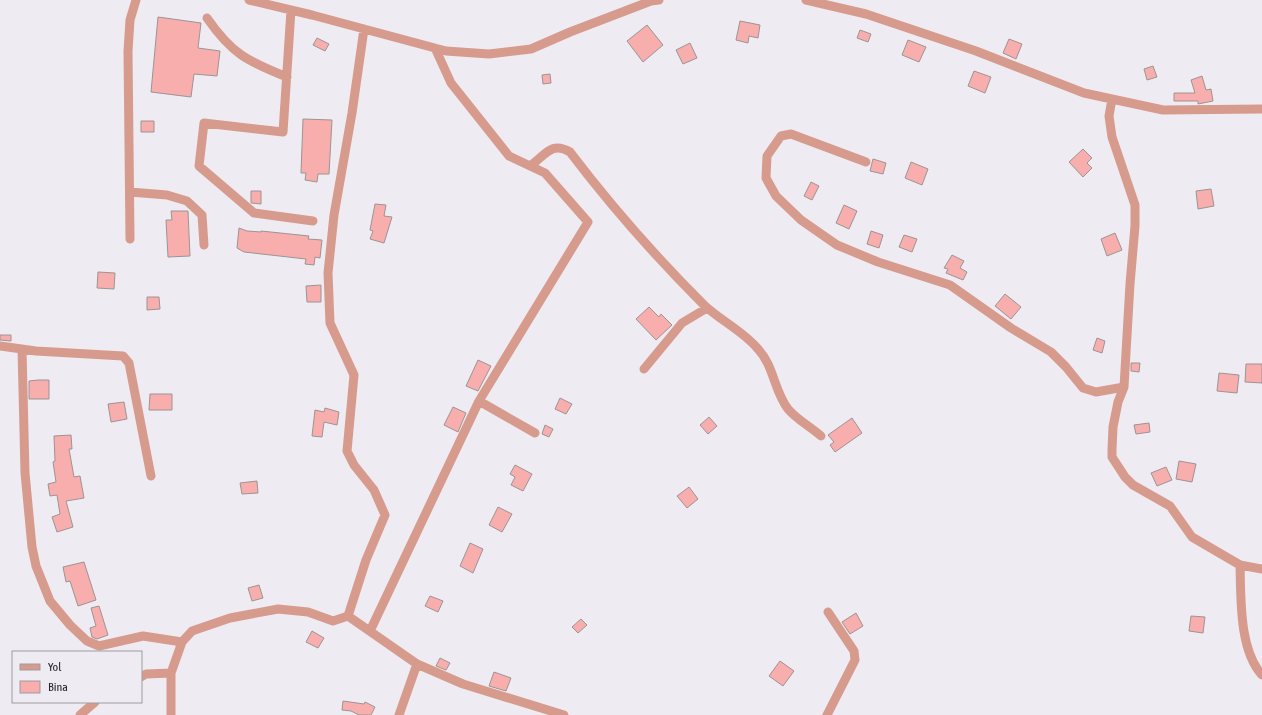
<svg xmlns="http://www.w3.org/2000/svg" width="1262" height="715" viewBox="0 0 1262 715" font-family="'Asap Condensed',sans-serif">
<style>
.building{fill:#f7aead;stroke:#9c9493}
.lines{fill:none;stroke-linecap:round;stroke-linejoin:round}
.minor{stroke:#d79b8d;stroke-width:9}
</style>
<rect width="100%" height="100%" fill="#efebf2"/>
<path class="building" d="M158 17 201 23 198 48 220 51 217 76 194 74 191 97 151 92Z
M740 21 760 25 758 38 749 36 748 43 736 40Z
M647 25 663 45 643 62 627 41Z
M860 30 871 34 868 42 857 38Z
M317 38 329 44 325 51 313 45Z
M1009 39 1022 44 1016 59 1003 53Z
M908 40 926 47 919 62 902 55Z
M690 43 697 58 683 64 676 50Z
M1153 66 1157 77 1147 80 1144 69Z
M974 71 991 77 985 93 968 86Z
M550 74 551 83 543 84 542 75Z
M1202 76 1206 90 1211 89 1213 101 1198 104V101H1174V93H1195L1191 80Z
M303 119 332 120 329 174H318L317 182 305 180 306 173H301Z
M141 121H154V132H141Z
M1083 149 1092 158 1087 163 1092 168 1083 177 1069 162Z
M873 159 886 163 883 174 870 171Z
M911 162 928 169 922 185 905 178Z
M811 182 819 186 812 200 804 196Z
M1211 189 1214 206 1198 209 1196 191Z
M251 191H261V204L251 203Z
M375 204 386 205 384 216 392 217 384 243 370 239 373 231 370 230Z
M844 205 857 211 849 229 836 223Z
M171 211H188L190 256 168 257 166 220H172Z
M239 228 247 231 261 232V231L309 236 308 239 322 240 320 258 315 257 314 265 305 264 306 259 244 252 237 248Z
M871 231 883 235 879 248 867 244Z
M1115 233 1122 250 1107 256 1101 239Z
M904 235 917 239 912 252 899 247Z
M952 255 964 261 960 268 967 272 963 280 946 273 948 269 944 268Z
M98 272 115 273 114 289 97 288Z
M321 285V302H307L306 286Z
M1005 294 1021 307 1011 319 995 306Z
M147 297H159L160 309 147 310Z
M649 307 659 317 661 314 672 325 656 340 636 319Z
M0 335H11V341L0 340Z
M1097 338 1105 341 1102 353 1093 350Z
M478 360 491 366 478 391 466 386Z
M1131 363H1140L1139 372 1131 371Z
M1246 364H1262V383L1245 382Z
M1219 373 1239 375 1237 393 1217 391Z
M38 380H49V399H29V381Z
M150 394H172V410H149Z
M560 398 572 404 566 414 555 409Z
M124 402 127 419 111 422 108 404Z
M453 407 466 413 458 432 444 425Z
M325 408 339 412 337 425 324 422 322 437 312 436 315 410 324 412Z
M709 417 717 426 708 434 700 425Z
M852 418 862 433 835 452 830 445 834 442 828 435Z
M1149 423 1150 432 1136 434 1134 425Z
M545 425 553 429 549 437 542 434Z
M71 435 72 449H69L74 477 80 476 84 498 66 501 73 527 57 532 52 517 60 514 57 495 50 496 48 484 56 482 53 462 55 461 54 436Z
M1179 461 1196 464 1192 482 1176 479Z
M515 465 532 474 523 491 511 485 515 477 510 474Z
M1166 467 1172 480 1157 486 1151 473Z
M257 481 258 493 242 494 240 483Z
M689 487 698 499 687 508 677 496Z
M498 507 512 514 502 532 489 525Z
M470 543 483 549 473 573 460 566Z
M84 562 96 600 78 606 70 581 66 582 63 567Z
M259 585 263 598 252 601 248 588Z
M430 596 443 601 438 612 425 606Z
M99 606 108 635 97 639 92 637 90 628 96 626 91 608Z
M856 613 863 626 850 634 842 622Z
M1191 616 1205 617 1203 633 1189 631Z
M581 619 587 625 578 633 572 627Z
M312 631 324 638 318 648 306 642Z
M440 658 450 663 446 670 436 666Z
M780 661 794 671 783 686 769 676Z
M494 672 511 678 506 691 489 686Z
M343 701 364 704 365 702 375 707 371 715H359L351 711 342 710Z"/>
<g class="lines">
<path class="minor" d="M249 0 312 15 446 51 489 54 531 49 570 32 651 1 659 0
M806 0 866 14 976 51 1084 93 1163 110 1262 109
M291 10 283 132 204 123 199 166 254 213 313 221
M207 18C232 54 247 61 287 77
M1112 99 1109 116 1112 137 1135 205V226L1130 284 1124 387 1118 402 1113 427 1112 450V457L1125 477 1133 485 1170 506 1192 537 1240 565 1262 569
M866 162 791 134 781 136 767 156 766 178 776 196 801 220 837 245 878 262 950 285 1011 328 1051 352 1066 367 1083 388 1096 392 1124 387
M530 166C546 155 551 141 570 152 611 206 656 257 704 305 721 321 743 331 758 349 774 366 774 391 788 409 796 419 811 427 821 436
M130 192 167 195 187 201 202 215 204 245
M130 239 128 51 130 20 136 0
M0 346 36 351 123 356 129 363 151 476
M22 349 25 473 32 547 36 566 50 601 70 625 87 641 99 646 143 636 182 642
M644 369 682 323 707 308
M479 401 535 433
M1240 565C1241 598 1239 650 1262 675
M348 616 366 560 385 515 374 490 354 465 347 451 354 375 330 323 328 273 334 215 352 113 364 29
M370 631 479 401 588 222 545 173 509 156 451 83 435 48
M141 677 146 674 171 673
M80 715 95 702
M171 715V673L182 642 192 631 230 618 278 609 308 612 333 621 348 616 417 664 463 684 564 715
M399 715 417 664
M827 715 855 660 854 651 828 612"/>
</g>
<rect x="12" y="651" width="130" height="52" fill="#efebf2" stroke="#9d9ba0"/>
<rect x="20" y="664" width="20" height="6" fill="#d79b8d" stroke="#9d9ba0"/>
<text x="48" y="671" font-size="12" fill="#232224">Yol</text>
<rect x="20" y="681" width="20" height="12" fill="#f7aead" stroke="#9d9ba0"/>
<text x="48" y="691" font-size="12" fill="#232224">Bina</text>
</svg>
